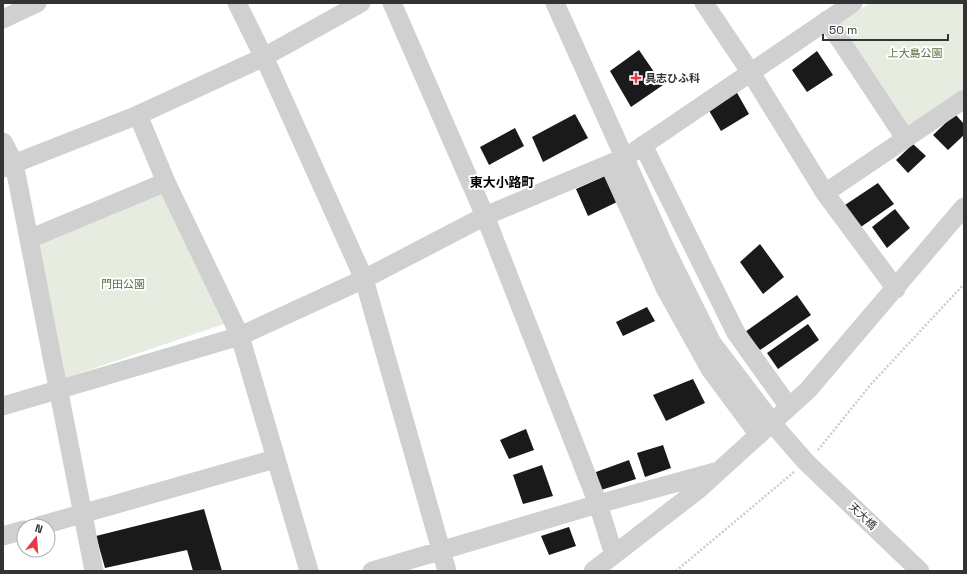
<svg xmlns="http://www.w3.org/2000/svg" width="967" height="574" viewBox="0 0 967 574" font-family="'Space Grotesk','Noto Sans JP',sans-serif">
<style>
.green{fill:#e6ecdf}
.building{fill:#1a1a1a}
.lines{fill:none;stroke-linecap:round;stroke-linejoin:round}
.path{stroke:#cdcdcd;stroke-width:2.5;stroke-dasharray:2 2;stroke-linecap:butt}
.minor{stroke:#d0d0d0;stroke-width:19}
.poi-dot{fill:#e63946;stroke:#fff;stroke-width:1.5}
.labels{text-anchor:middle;stroke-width:4;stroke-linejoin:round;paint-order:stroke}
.park-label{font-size:11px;fill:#56703f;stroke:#fff}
.poi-label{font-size:11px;font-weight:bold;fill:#333;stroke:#fff;text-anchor:start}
.street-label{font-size:11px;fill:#333;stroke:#fff}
.quarter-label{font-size:13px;font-weight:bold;fill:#000;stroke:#fff}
</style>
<rect width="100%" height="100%" fill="#fff"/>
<path class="green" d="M870 3H964V88L906 127 837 24Z
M161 191 224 324 66 378 39 243Z"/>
<path class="building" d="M639 50 663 85 631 107 610 71Z
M817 51 833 75 807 92 792 70Z
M736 91 749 114 721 131 708 109Z
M575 114 588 138 543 162 532 137Z
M955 114 964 124V135L948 150 933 135Z
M515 128 524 146 489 165 480 147Z
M913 144 926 156 908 173 896 160Z
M605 176 617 202 588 216 576 189Z
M878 183 894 204 855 231 839 209Z
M895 209 910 228 887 248 872 227Z
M760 244 784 277 763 294 740 262Z
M797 295 811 315 760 350 745 332Z
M647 307 655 321 623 336 616 322Z
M808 324 819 340 778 369 767 353Z
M693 379 705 403 666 421 653 395Z
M526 429 534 450 509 459 500 440Z
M663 445 671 468 645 477 637 453Z
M629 460 636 479 601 490 596 472Z
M542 465 553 496 523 504 513 475Z
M204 509 222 571H193L187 550 105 568 96 536Z
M569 527 576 546 549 555 541 536Z"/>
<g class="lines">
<path class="path" d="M818 450 872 383 964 284
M676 571 794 472"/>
<path class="minor" d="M237 3 270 70 364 279 447 571
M392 3 485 216 598 504 614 555
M555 3 665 248 712 343 778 430 806 462 920 571
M704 3 751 73 825 193 896 289
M3 19 37 3
M827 20 905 138
M138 115 166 182 240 336 309 571
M3 142 14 163 94 571
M643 145 736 333 789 407
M609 164 666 290 710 369 759 435
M3 168 138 115 264 57 361 3
M825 193 964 99
M29 239 166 182
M3 406 240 336 364 279 485 216 626 157 853 3
M39 526 275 459
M3 536 24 530
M372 571 598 504 715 472
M593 571 699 489 808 390 964 207"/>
</g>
<path class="poi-dot" d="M634 72h4v4h4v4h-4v4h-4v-4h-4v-4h4z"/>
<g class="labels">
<g class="park-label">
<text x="915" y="57">上大島公園</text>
<text x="123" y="288">門田公園</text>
</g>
<g class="poi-label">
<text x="645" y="82">具志ひふ科</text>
</g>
<g class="street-label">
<text transform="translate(863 516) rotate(44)" y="4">天大橋</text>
</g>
<g class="quarter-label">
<text x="502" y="187">東大小路町</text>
</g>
</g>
<rect width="967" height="574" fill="none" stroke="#333333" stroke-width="8"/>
<g transform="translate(36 538) rotate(17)"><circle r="19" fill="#ffffff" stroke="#adadad"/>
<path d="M0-3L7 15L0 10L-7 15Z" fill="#e63946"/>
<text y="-6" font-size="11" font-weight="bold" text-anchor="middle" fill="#333333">N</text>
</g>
<path d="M823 34v6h125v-6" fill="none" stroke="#333333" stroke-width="2"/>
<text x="829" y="34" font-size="12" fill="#333333" stroke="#ffffff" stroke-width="3" paint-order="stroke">50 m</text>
</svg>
